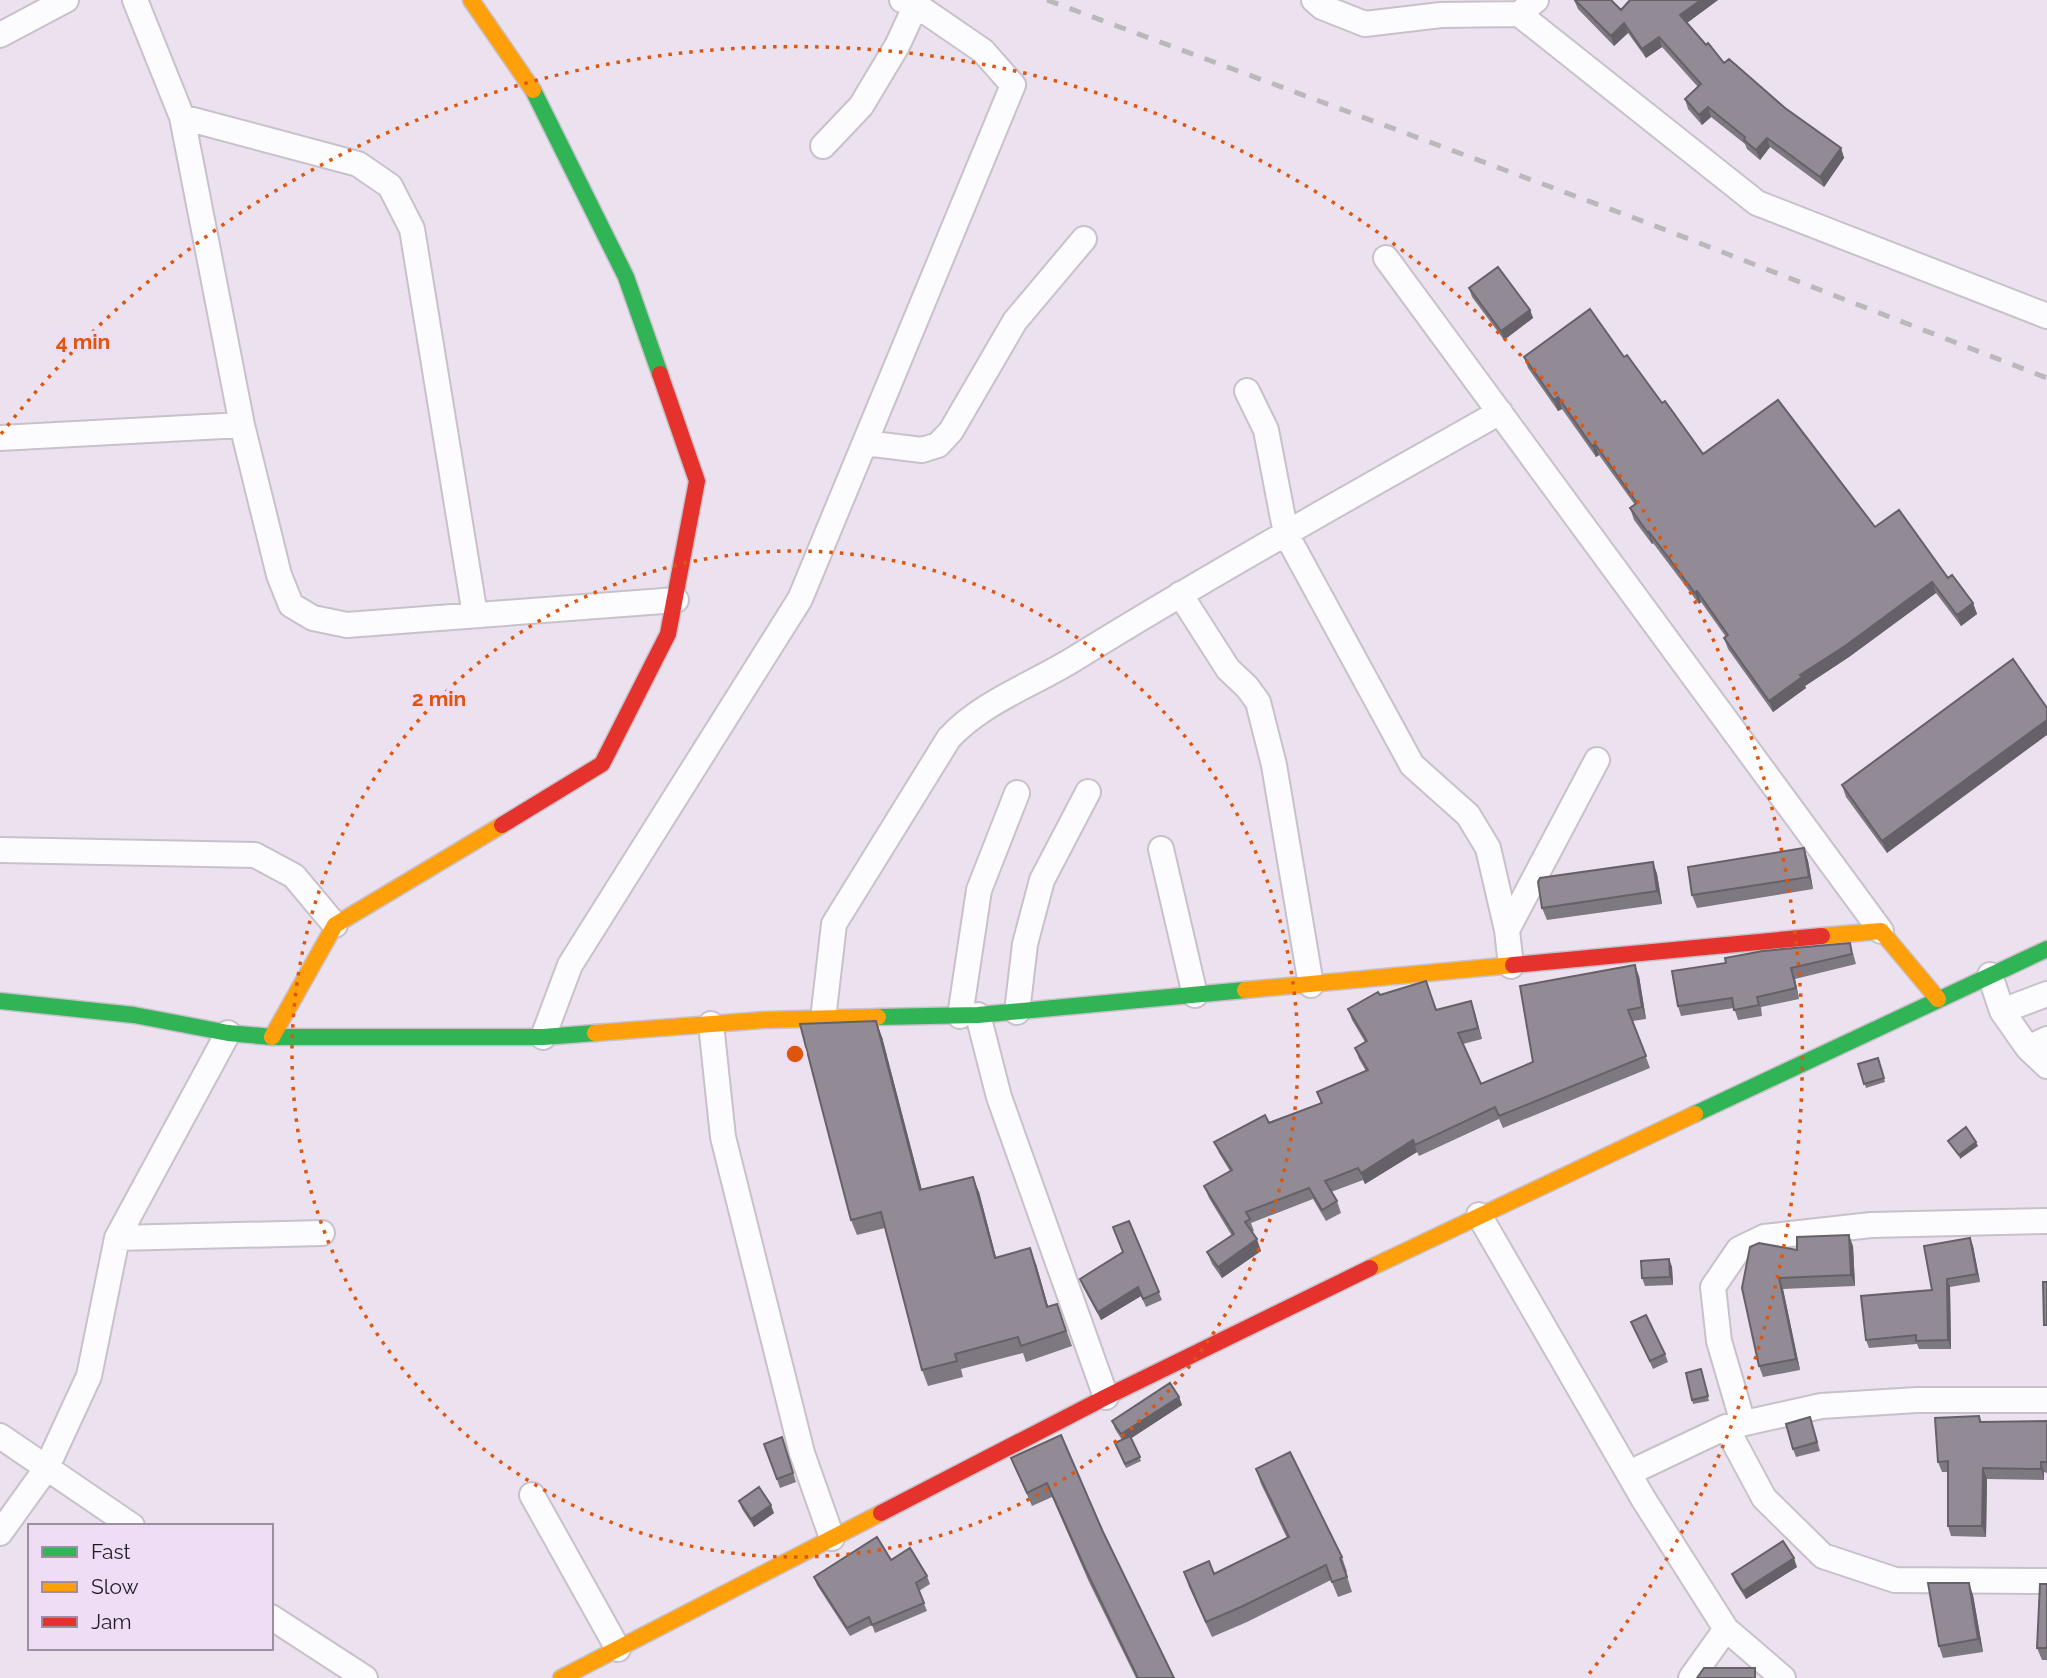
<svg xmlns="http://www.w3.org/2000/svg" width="2047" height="1678" viewBox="0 0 2047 1678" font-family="Raleway,sans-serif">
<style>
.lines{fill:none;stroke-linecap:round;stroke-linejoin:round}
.street-casing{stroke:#c8c0ca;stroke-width:28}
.fast-casing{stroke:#c8c0ca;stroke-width:19}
.slow-casing{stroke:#c8c0ca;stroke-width:19}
.jam-casing{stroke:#c8c0ca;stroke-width:19}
.street{stroke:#fcfbfd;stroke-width:24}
.fast{stroke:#30b455;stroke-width:16}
.slow{stroke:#ff9f0a;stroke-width:16}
.jam{stroke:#e5322d;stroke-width:16}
.rail{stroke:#bab8ba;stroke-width:5;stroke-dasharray:12 12;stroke-linecap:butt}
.wall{fill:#7e7880}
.shaded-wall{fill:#666168}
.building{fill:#928b95;stroke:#666168;stroke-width:2}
.ring{fill:none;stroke:#de560d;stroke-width:3.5;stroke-dasharray:3.5 7}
.centre{fill:#de560d;stroke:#efdcf5;stroke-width:3.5}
.ring-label{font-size:21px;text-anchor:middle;font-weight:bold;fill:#de560d;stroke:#efdcf5;stroke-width:7;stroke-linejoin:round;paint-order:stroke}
</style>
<rect width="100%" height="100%" fill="#ece2ef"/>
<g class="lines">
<defs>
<path id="street" d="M135 0 182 117 242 425 279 575 291 605 313 618 347 625 676 600
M1314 0 1322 7 1365 24 1441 15 1519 14
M1536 0 1519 14 1757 203 2047 316
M0 35 66 0
M182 117 358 164 390 186 412 229 475 615
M823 146 861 106 897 46 916 5
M1386 258 1881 931
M1247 391 1266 430 1286 534 1412 765 1468 815 1488 848 1507 930 1511 966
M0 438 242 425
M865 443 922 450 938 445 951 431 1015 321 1084 239
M1180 594 1228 669 1247 687 1258 702 1274 765 1311 985
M1161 849 1195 995
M0 850 255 855 294 876 335 925
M1507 930 1597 760
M1990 975 2002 1011 2028 1048 2047 1039
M2002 1011 2047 994
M1017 1012 1025 944 1042 880 1088 792
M978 1015 999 1097 1106 1397
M960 1016 979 890 1017 793
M823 1019 834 924 949 738C982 702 1032 685 1074 659 1213 573 1357 493 1500 412
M711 1024 723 1137 802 1453 832 1538
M543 1037 570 965 800 599 1013 85 983 51 916 5 902 0
M2028 1048 2047 1066
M1479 1215 1644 1500 1726 1629 1783 1678
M117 1238 322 1233
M1743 1423 1719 1341 1713 1287 1739 1249 1764 1237 1871 1225 2047 1221
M1727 1427 1821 1406 1917 1400H2047
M0 1436 132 1526
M1629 1473 1726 1427 1764 1498 1823 1556 1895 1580 2047 1581
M532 1495 618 1649
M0 1533 46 1469 89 1376 117 1238 228 1033
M271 1617 365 1678
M1691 1678 1726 1629"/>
<path id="fast" d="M533 90 626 277 660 374
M0 1001 134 1015 228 1033 272 1037H543L595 1033
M878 1017 978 1015 1245 990
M1695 1114 2047 949"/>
<path id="slow" d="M471 0 533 90
M1822 936 1881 931 1938 999
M1245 990 1513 965
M595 1033 764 1020 878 1017
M272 1037 335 925 502 825
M1370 1268 1695 1114
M561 1678 881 1513"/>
<path id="jam" d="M502 825 602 764 668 634 697 481 660 374
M1513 965 1822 936
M881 1513 1106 1397 1370 1268"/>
</defs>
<use href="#street" class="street-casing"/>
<use href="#fast" class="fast-casing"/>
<use href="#slow" class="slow-casing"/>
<use href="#jam" class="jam-casing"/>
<use href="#street" class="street"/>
<use href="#fast" class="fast"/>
<use href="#slow" class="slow"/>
<use href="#jam" class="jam"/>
<path class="rail" d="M1047 0 1645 222 2047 378"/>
</g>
<path class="wall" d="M1574 0H1611L1621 10 1630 0H1718L1687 23 1724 63 1841 148 1844 158 1824 187 1770 147 1760 160 1747 149 1745 144 1711 117 1702 125 1688 109 1685 99 1698 87 1662 47 1646 58 1628 33 1614 46 1578 9Z
M1469 288 1530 310 1533 318 1504 340 1472 297Z
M1524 357H1624L1703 454 1875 527 1948 578 1973 603 1977 614 1961 626 1936 593 1849 657 1805 686 1806 688 1773 712 1728 649 1724 638 1726 637 1701 602 1699 604 1653 543 1652 544 1634 520 1630 508 1635 505 1599 455 1596 457 1562 409 1558 411 1528 368Z
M2013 659 1887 853 1846 797 1842 785Z
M1804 848 1808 861 1813 889 1697 908 1692 895Z
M1653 862 1657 874 1662 904 1547 920 1542 908Z
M1853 953 1856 964 1795 979 1799 999 1761 1007 1762 1016 1738 1020 1734 1008 1681 1016 1678 1006 1672 971Z
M1639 976 1646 1019 1633 1021 1650 1068 1503 1128 1499 1119 1419 1156 1417 1152 1365 1184 1363 1180 1331 1192 1337 1201 1341 1213 1326 1221 1313 1199 1251 1223 1254 1231 1252 1232 1261 1251 1222 1278 1212 1264 1207 1252 1232 1236 1209 1198 1204 1186 1230 1171 1219 1153 1214 1142 1321 1103 1317 1092 1366 1071 1359 1059 1355 1048 1365 1042 1352 1020 1348 1009 1380 995 1437 1010 1471 1001 1482 1039 1463 1044 1481 1084 1533 1062Z
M882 1037 922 1190 979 1192 996 1257 1036 1264 1048 1307 1057 1304 1072 1346 1026 1362 1023 1353 961 1369 963 1377 928 1386 922 1370 885 1228 857 1235 851 1220Z
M1878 1058 1885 1082 1866 1088 1858 1064Z
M1129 1221 1162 1300 1146 1307 1141 1296 1101 1320 1083 1287 1080 1279 1123 1252Z
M1970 1238 1973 1246 1980 1282 1950 1287 1951 1349H1919L1917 1344 1869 1348 1866 1340 1932 1290Z
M1853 1246 1855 1286 1783 1289 1800 1370 1763 1377 1759 1366 1742 1288 1797 1250Z
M1669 1259 1672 1267 1673 1285 1645 1286 1642 1278Z
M1631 1322 1665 1354 1668 1362 1653 1369Z
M1701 1369 1709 1401 1693 1404 1692 1400Z
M1179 1397 1182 1405 1131 1438 1141 1461 1126 1468 1115 1443 1122 1440 1115 1429 1112 1421Z
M1979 1416 1982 1422 2047 1421V1473L2044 1472V1480L1987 1479 1986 1537 1951 1536 1948 1526V1472H1942L1938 1462Z
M1813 1426 1820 1451 1796 1457 1793 1449Z
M1061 1435 1103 1532 1174 1678H1136L1089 1582 1052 1497 1032 1506 1011 1458Z
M782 1437 796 1482 780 1488 764 1444Z
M1256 1469 1342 1557 1347 1572 1346 1573 1352 1592 1338 1597 1331 1580 1247 1622 1212 1637 1189 1587 1184 1572 1214 1574 1287 1538 1261 1484Z
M739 1501 774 1513 754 1527 742 1509Z
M1797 1567 1746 1599 1735 1582 1732 1574Z
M927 1576 930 1584 919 1591 927 1611 875 1633 872 1625 850 1636 817 1585 814 1577Z
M2047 1584V1660H2042L2037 1648Z
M1973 1595 1983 1652 1943 1658 1939 1646Z"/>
<path class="shaded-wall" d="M1701 0H1718L1684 25 1680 15Z
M1624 23 1628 33 1614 46 1611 36Z
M1659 37 1662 47 1646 58 1642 49Z
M1708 107 1711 117 1702 125 1699 115Z
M1767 138 1770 147 1760 160 1756 150Z
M1841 148 1844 158 1824 187 1820 177Z
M1530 310 1533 318 1504 340 1501 331Z
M1558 397 1562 409 1558 411 1554 400Z
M1595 444 1599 455 1596 457 1592 446Z
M1649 532 1653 543 1652 544 1648 533Z
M1932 582 1936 593 1849 657 1805 686 1806 688 1773 712 1769 701 1800 675Z
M1697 591 1701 602 1699 604 1695 593Z
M1973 603 1977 614 1961 626 1957 615Z
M2047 720V735L1887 853 1882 841Z
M1804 848 1808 861 1813 889 1809 877Z
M1653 862 1657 874 1662 904 1657 891Z
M1635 965 1639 976 1646 1019 1642 1007Z
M1791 968 1795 979 1799 999 1796 988Z
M1471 1001 1475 1013 1482 1039 1478 1028Z
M876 1021 882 1037 926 1206 920 1190Z
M1413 1140 1417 1152 1365 1184 1361 1173Z
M1976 1142 1978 1146 1960 1159 1959 1155Z
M973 1177 979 1192 1000 1273 995 1258Z
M1849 1235 1853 1246 1855 1286 1851 1275Z
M1970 1238 1973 1246 1980 1282 1977 1274Z
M1257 1239 1261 1251 1222 1278 1218 1267Z
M1030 1248 1036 1264 1053 1323 1047 1307Z
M1669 1259 1672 1267 1673 1285 1670 1277Z
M1779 1278 1783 1289 1800 1370 1796 1359Z
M1947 1279 1950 1287 1951 1349 1948 1340Z
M1138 1287 1141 1296 1101 1320 1098 1312Z
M1179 1397 1182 1405 1124 1443 1121 1434Z
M2041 1462 2044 1472V1480L2041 1469Z
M1983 1468 1987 1479 1986 1537 1982 1526Z
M771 1505 774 1513 754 1527 751 1519Z
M1794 1558 1797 1567 1746 1599 1743 1591Z
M1969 1583 1973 1595 1983 1652 1978 1639Z"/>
<path class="building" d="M1575 0H1611L1621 10 1630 0H1701L1680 15 1706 45 1708 43 1724 63 1729 59 1785 108 1841 148 1820 177 1767 138 1756 150 1744 140 1745 137 1708 107 1699 115 1685 99 1701 84 1659 37 1642 49 1624 23 1611 36Z
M1498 267 1530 310 1501 331 1469 288Z
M1590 309 1624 357 1627 355 1662 403 1665 401 1703 454 1778 400 1875 527 1899 510 1948 578 1952 575 1973 603 1957 615 1932 582 1845 646 1800 675 1802 677 1769 701 1724 638 1728 635 1697 591 1695 593 1649 532 1648 533 1630 508 1637 503 1595 444 1592 446 1558 397 1554 400 1524 357Z
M2013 659 2047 708V720L1882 841 1842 785Z
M1804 848 1809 877 1692 895 1688 867Z
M1653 862 1657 891 1542 908 1538 882 1540 878Z
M1850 943 1852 954 1791 968 1796 988 1757 997 1759 1005 1734 1010 1732 998 1678 1006 1672 971 1726 963 1725 958 1763 951Z
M1635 965 1642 1007 1628 1010 1646 1056 1499 1116 1495 1107 1415 1145 1413 1140 1361 1173 1358 1168 1325 1181 1337 1201 1322 1210 1309 1188 1246 1212 1250 1219 1245 1222 1257 1239 1218 1267 1207 1252 1234 1234 1204 1186 1232 1170 1214 1142 1265 1115 1269 1123 1322 1103 1317 1092 1368 1070 1355 1048 1367 1041 1348 1009 1378 992 1380 995 1426 981 1436 1010 1471 1001 1478 1028 1458 1033 1481 1084 1533 1062 1520 986Z
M876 1021 920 1190 973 1177 995 1258 1030 1248 1047 1307 1057 1304 1066 1331 1021 1346 1018 1337 955 1354 957 1361 922 1370 881 1212 851 1220 800 1024Z
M1878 1058 1884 1078 1864 1084 1858 1064Z
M1966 1127 1976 1142 1959 1155 1948 1141Z
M1129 1221 1159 1292 1143 1299 1138 1287 1098 1312 1080 1279 1123 1252 1113 1227Z
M1849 1235 1851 1275 1779 1278 1796 1359 1759 1366 1742 1288 1750 1247 1759 1243 1797 1250V1237Z
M1970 1238 1977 1274 1947 1279 1948 1340 1916 1341V1335L1866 1340 1861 1296 1932 1290 1924 1246Z
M1669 1259 1670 1277 1642 1278 1641 1261Z
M2043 1282H2047V1325H2044Z
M1646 1315 1665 1354 1650 1361 1631 1322Z
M1701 1369 1708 1396 1692 1400 1686 1373Z
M1170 1383 1179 1397 1121 1434 1112 1421Z
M1979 1416 1980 1422 2047 1421V1462H2041V1469L1983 1468 1982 1526H1948V1461L1938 1462 1935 1418Z
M1810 1417 1817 1442 1793 1449 1786 1424Z
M1061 1435 1103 1532 1174 1678H1138L1085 1568 1047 1483 1027 1493 1011 1458Z
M1130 1436 1140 1457 1125 1464 1115 1443Z
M782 1437 793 1473 777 1479 764 1444Z
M1290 1452 1342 1557 1340 1558 1347 1577 1332 1582 1326 1565 1241 1607 1206 1622 1184 1572 1209 1561 1214 1574 1289 1537 1256 1469Z
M759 1487 771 1505 751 1519 739 1501Z
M877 1537 891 1560 910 1548 927 1576 916 1583 924 1603 872 1625 869 1617 847 1628 814 1577Z
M1783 1541 1794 1558 1743 1591 1732 1574Z
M1928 1583H1969L1978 1639 1939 1646Z
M2040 1584H2047V1648H2037Z
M1704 1668H1755V1678H1697Z"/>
<g class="ring">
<circle cx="795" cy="1054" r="503"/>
<path d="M1 434A1007 1007 0 1 1 1589 1674"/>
</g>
<circle cx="795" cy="1054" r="10" class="centre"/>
<g class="ring-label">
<text x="83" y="349">4 min</text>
<text x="439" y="706">2 min</text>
</g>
<rect x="28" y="1524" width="245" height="126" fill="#efdcf5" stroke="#9d8fa2" stroke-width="2"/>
<rect x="42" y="1547" width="35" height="10" fill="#30b455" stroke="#9d8fa2" stroke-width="2"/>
<text x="91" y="1559" font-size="21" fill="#231c26">Fast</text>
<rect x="42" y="1582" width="35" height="10" fill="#ff9f0a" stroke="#9d8fa2" stroke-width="2"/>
<text x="91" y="1594" font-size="21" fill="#231c26">Slow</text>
<rect x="42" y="1617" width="35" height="10" fill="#e5322d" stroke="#9d8fa2" stroke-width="2"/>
<text x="91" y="1629" font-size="21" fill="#231c26">Jam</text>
</svg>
